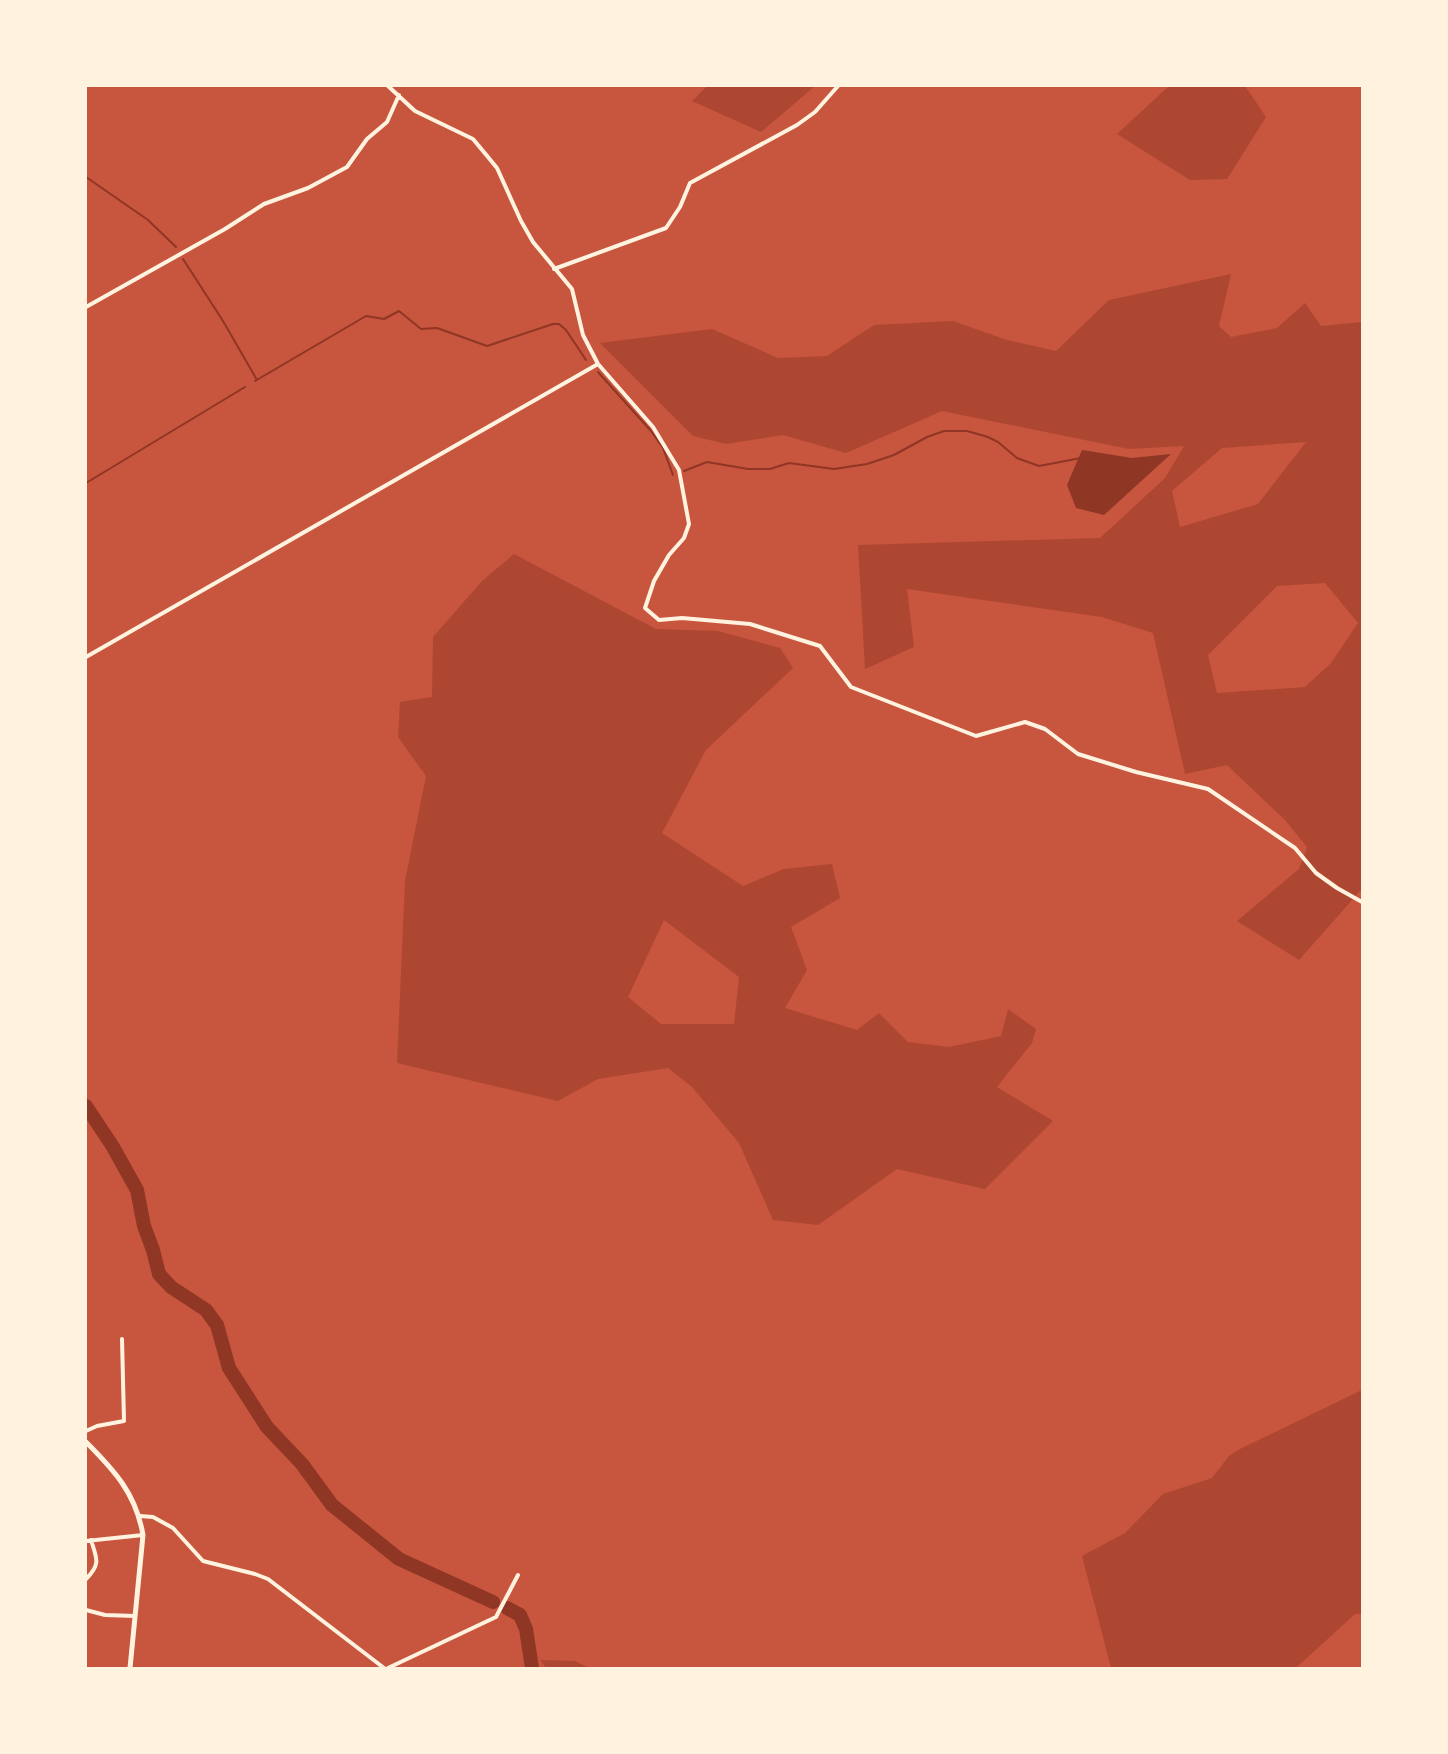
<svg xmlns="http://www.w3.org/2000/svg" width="1448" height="1754" viewBox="0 0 1448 1754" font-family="'Fira Sans',sans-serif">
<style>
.green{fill:#ae4732;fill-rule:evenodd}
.water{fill:#8f3625}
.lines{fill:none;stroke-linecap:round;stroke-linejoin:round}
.stream{stroke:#8f3625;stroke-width:2}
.river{stroke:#8f3625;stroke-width:14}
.minor{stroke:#fff3e0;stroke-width:4}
.tertiary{stroke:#fff3e0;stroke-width:5}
</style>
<rect width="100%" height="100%" fill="#c8553d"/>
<path class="green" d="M707 86H815L761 132 692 101Z
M1169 86H1245L1266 117 1227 179 1190 180 1117 134Z
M1231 274 1219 326 1231 337 1277 328 1305 303 1321 326 1362 322V891H1360L1299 960 1237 921 1299 869 1307 847 1285 820 1227 765 1185 774 1153 633 1102 617 907 589 914 647 865 669 858 545 1100 538 1165 478 1184 446 1129 449 942 411 846 453 783 435 726 444 693 436 600 343 712 329 778 358 827 356 874 325 953 321 1007 340 1056 351 1109 300ZM1306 442 1258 504 1180 527 1172 491 1222 448ZM1325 583 1358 623 1331 663 1305 687 1217 693 1208 655 1277 586Z
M514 554 656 629 718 631 780 648 793 668 706 750 662 833 743 886 784 869 832 864 840 898 791 927 807 970 785 1008 857 1030 879 1013 908 1042 949 1047 1001 1036 1008 1009 1036 1029 1032 1043 997 1087 1053 1121 985 1189 897 1169 818 1225 773 1220 739 1143 692 1087 668 1068 598 1079 558 1101 397 1063 405 881 426 776 398 737 400 702 432 697 433 637 482 581ZM664 920 739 977 734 1024H661L628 997Z
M1362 1390V1614H1355L1297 1667 1111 1668 1082 1556 1125 1533 1163 1494 1212 1478 1229 1456 1240 1449Z
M540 1660 575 1661 589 1668H546Z"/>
<path class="water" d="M1082 450 1132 458 1171 454 1104 515 1076 508 1067 485Z"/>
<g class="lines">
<path class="stream" d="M86 177 148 220 176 247
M183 259 223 321 257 380
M598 372 651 431 663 448 673 475
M255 381 366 316 384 319 399 311 421 329 437 328 487 346 553 324H559L566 330 586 360
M684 471 707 462 748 469H770L789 463 834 469 867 464 894 455 927 437 944 431H967L988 437 998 442 1017 458 1039 466 1081 458
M86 483 245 387"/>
<path class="river" d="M86 1106 113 1147 137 1190 144 1226 153 1250 159 1274 171 1287 206 1310 217 1325 229 1368 267 1427 302 1464 332 1505 399 1559 493 1602
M507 1608 520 1615 526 1629 532 1668"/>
<path class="minor" d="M388 86 415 111 473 139 488 157 497 168 521 221 533 242 572 289 583 335 598 364 653 427 679 470 689 524 684 538 669 555 654 581 645 608 659 620 682 618 750 624 769 630 820 646 851 687 976 736 1025 722 1045 729 1078 754 1136 772 1208 789 1295 848 1316 873 1337 888 1362 902
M554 269 666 228 680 207 690 183 797 125 815 112 838 86
M86 307 225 229 264 204 308 188 347 167 367 139 387 122 399 95
M86 657 598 364
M86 1431 97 1426 124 1421 122 1339
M140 1516 153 1517 173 1528 203 1561 255 1574 268 1579 384 1668
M86 1541 143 1535
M86 1579C101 1564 97 1559 91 1540
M86 1610 105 1615 135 1616
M388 1668 496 1617 518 1575"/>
<path class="tertiary" d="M86 1442C115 1471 136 1494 143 1535L130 1668"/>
</g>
<rect width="1448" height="1754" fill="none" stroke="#fff3e0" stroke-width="174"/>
</svg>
